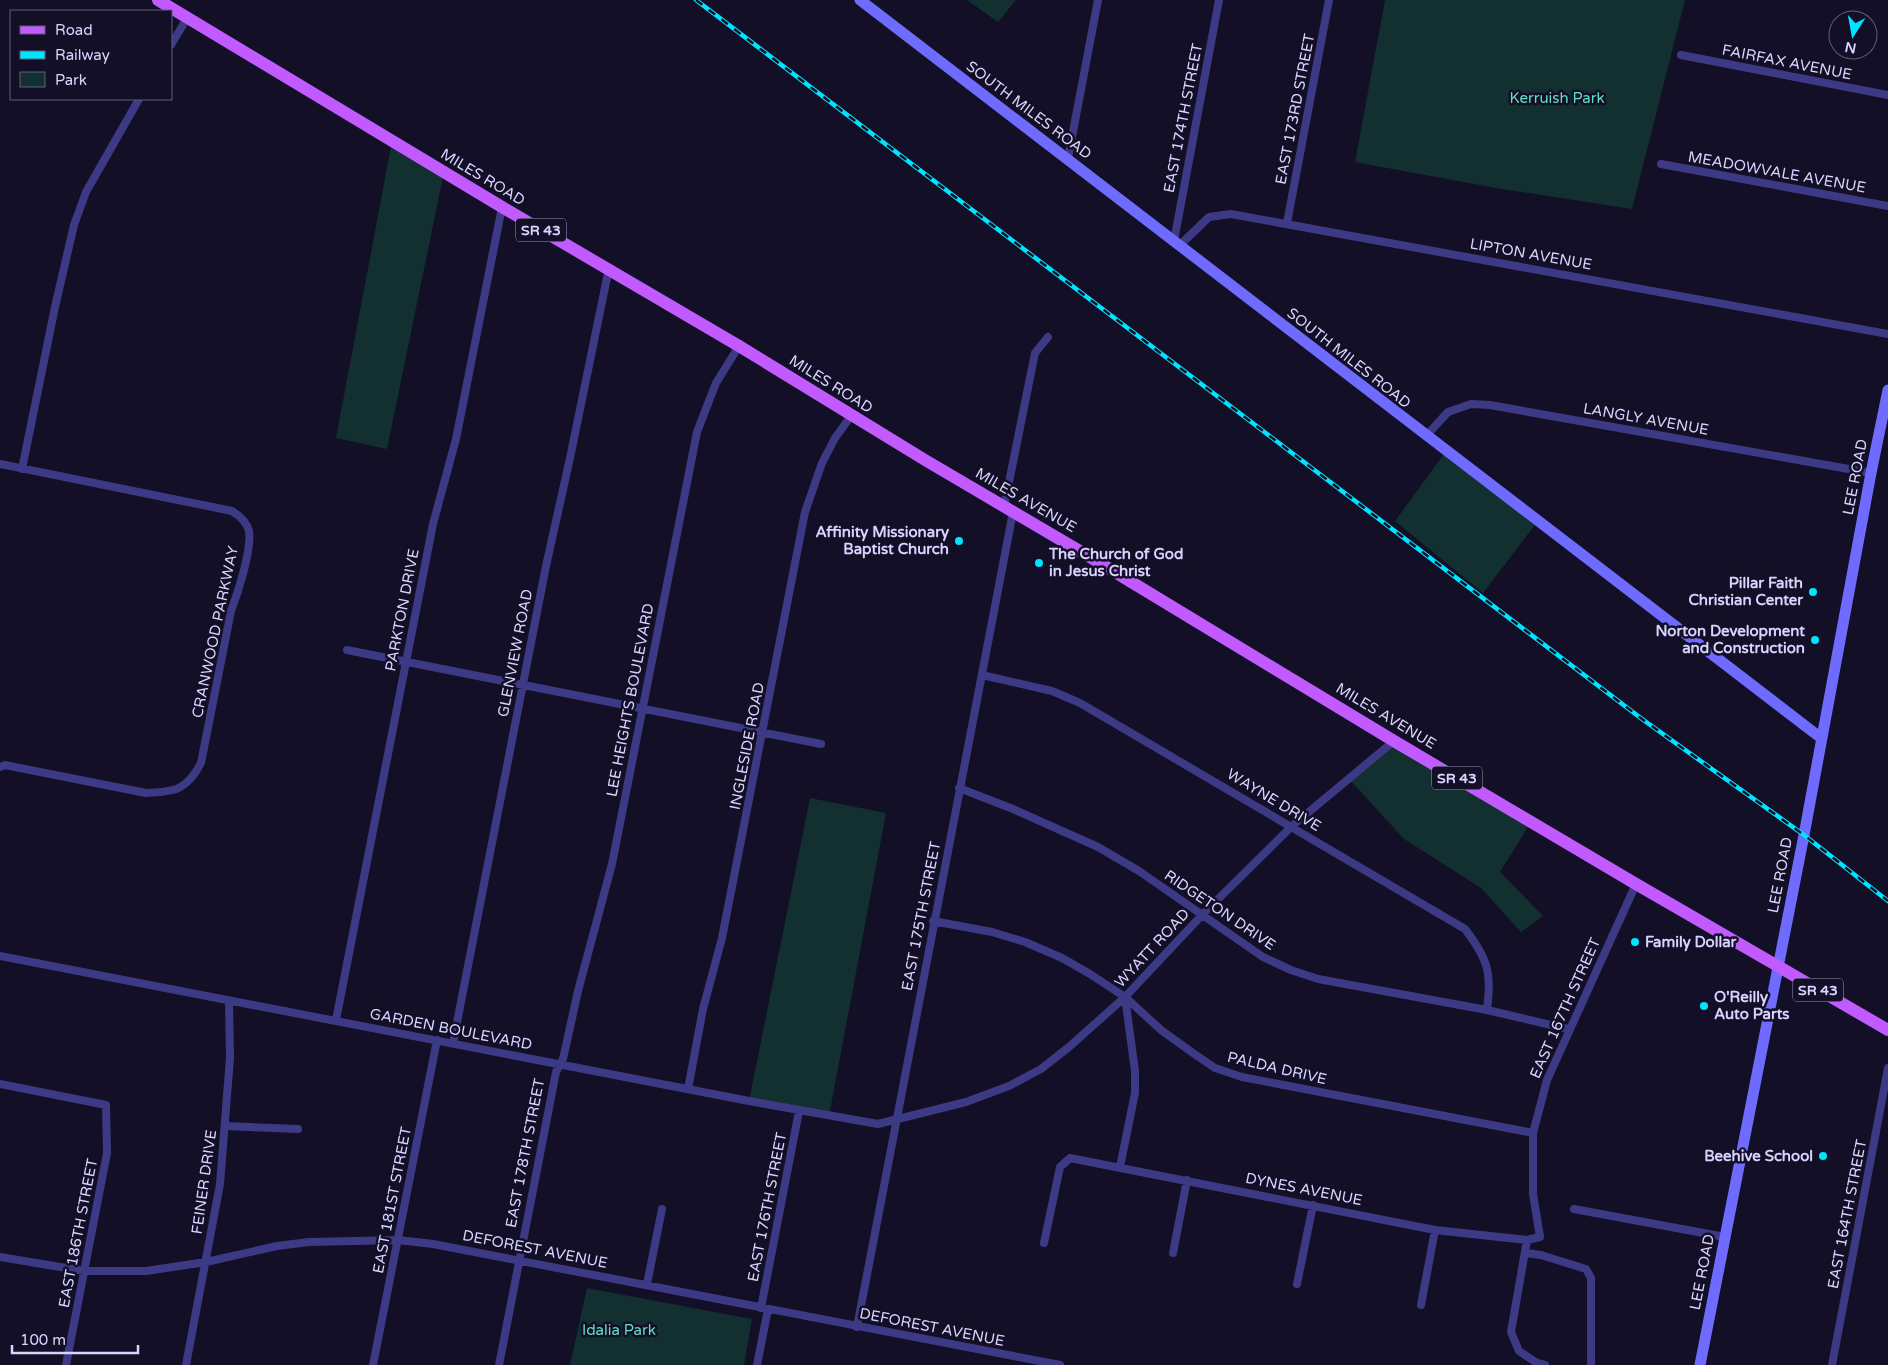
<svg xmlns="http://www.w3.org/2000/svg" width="1888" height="1365" viewBox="0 0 1888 1365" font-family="'Varela Round',sans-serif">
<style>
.green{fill:#12302f}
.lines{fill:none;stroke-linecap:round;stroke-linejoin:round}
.street{stroke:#3d3a85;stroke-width:8}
.secondary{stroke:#6f6bff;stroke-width:11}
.primary{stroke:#c25bff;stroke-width:12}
.rail-casing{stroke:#00e5ff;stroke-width:4.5}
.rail{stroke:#130f26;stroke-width:2.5;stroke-dasharray:8;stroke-linecap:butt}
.poi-dot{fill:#00e5ff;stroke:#130f26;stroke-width:2}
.labels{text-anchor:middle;stroke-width:5;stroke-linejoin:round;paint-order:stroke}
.shield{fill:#130f26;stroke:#9e99be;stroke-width:1}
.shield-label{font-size:14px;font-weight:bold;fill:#d9d4ff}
.street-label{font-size:15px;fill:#d9d4ff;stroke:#130f26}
.park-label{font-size:15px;fill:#5fe0c0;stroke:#130f26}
.poi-label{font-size:15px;font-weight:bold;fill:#d9d4ff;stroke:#130f26;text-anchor:end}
</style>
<rect width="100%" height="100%" fill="#130f26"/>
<path class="green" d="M967 0H1016L998 22Z
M1385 0H1685L1632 209 1496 188 1355 162Z
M392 141 444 172 387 449 336 438Z
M1446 451 1538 521 1483 593 1395 521Z
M1394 741 1531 822 1500 872 1543 916 1521 932 1481 888 1404 839 1349 779Z
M810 798 886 813 829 1116 749 1101Z
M587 1288 752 1319 744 1365H570Z"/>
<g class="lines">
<path class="street" d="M171 45 187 18
M1681 55 1888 95
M1068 158 1098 0
M1661 164 1888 206
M1287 223 1329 0
M1174 241 1219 0
M1179 246 1209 217 1231 214 1888 334
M1426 436 1448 412 1471 404 1490 405 1871 473
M0 464 232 511C240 516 247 522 249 531 252 549 238 593 231 611L201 763C187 790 175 792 146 793L5 765 0 767
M22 469 55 307 74 225 86 192 139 99
M1004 507 1035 353 1048 337
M347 650 821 744
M982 675 1052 691 1080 703 1465 929C1488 959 1492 973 1487 1010
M959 788 1013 809 1098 847 1139 871 1263 957 1291 970 1318 979 1487 1010 1568 1029
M933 921 992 932 1025 942 1062 958 1090 974 1125 997 1161 1030 1193 1053 1215 1068 1242 1077 1533 1133
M0 956 749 1101 878 1124 966 1102 1009 1086 1041 1069 1069 1047 1125 997 1202 915 1292 826 1394 741
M336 1020 433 524 456 439 502 207
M453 1043 546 566 570 458 609 268
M0 1084 106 1105 107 1153 66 1365
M688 1089 703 1009 722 938 805 512 822 463 835 438 851 416
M226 1126 298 1129
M1120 1167 1135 1093V1071L1125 997
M1574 1209 1725 1237
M1527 1240 1511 1332 1519 1351 1537 1363 1545 1365
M1044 1243 1060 1167 1070 1158 1435 1230 1527 1240 1540 1237 1533 1194V1133L1547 1080 1636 884
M1173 1253 1187 1180
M1526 1253 1541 1255 1586 1269 1591 1278V1365
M0 1257 84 1271H146L206 1262 277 1246 309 1242 398 1240 433 1244 1060 1365
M647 1284 662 1209
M1297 1284 1313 1205
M1421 1305 1435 1230
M761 1308 799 1111
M857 1327 1013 512
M186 1365 220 1184 230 1058 229 1001
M373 1365 437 1040
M499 1365 556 1072 563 1059 578 991 612 864 697 432 716 383 739 346
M757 1365 768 1309
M1832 1365 1888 1068"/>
<path class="secondary" d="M860 0 1821 738
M1700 1365 1804 835 1871 473 1888 390"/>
<path class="primary" d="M158 0 502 207 739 346 925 460 1095 560 1394 741 1636 884 1888 1030"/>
<defs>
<path id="rail" d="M696 0 1642 719 1804 835 1888 901"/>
</defs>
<use href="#rail" class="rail-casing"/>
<use href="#rail" class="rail"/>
</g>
<g class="poi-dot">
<circle cx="959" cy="541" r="5"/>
<circle cx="1039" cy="563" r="5"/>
<circle cx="1813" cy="592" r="5"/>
<circle cx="1815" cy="640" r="5"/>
<circle cx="1635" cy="942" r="5"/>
<circle cx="1704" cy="1006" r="5"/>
<circle cx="1823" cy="1156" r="5"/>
</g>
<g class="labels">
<g class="shield">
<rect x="516" y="218.5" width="50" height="23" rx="4"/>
<rect x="1432" y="766.5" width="50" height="23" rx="4"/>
<rect x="1793" y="978.5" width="50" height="23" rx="4"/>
</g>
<g class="shield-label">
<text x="541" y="235">SR 43</text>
<text x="1457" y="783">SR 43</text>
<text x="1818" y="995">SR 43</text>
</g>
<g class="street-label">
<text transform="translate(1787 62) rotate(11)" y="5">FAIRFAX AVENUE</text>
<text transform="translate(1295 109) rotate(-79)" y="5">EAST 173RD STREET</text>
<text transform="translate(1029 110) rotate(37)" y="5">SOUTH MILES ROAD</text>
<text transform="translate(1183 118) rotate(-79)" y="5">EAST 174TH STREET</text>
<text transform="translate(1777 172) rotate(10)" y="5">MEADOWVALE AVENUE</text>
<text transform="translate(483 177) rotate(31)" y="5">MILES ROAD</text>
<text transform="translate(1531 254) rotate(10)" y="5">LIPTON AVENUE</text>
<text transform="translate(1349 358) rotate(38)" y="5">SOUTH MILES ROAD</text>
<text transform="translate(831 384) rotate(32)" y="5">MILES ROAD</text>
<text transform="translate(1646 419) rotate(10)" y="5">LANGLY AVENUE</text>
<text transform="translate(1855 477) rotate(-79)" y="5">LEE ROAD</text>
<text transform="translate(1026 500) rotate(30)" y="5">MILES AVENUE</text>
<text transform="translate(402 610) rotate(-79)" y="5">PARKTON DRIVE</text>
<text transform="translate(215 632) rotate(-78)" y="5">CRANWOOD PARKWAY</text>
<text transform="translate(515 653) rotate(-79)" y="5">GLENVIEW ROAD</text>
<text transform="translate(630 700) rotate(-79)" y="5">LEE HEIGHTS BOULEVARD</text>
<text transform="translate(1386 716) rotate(31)" y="5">MILES AVENUE</text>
<text transform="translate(747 746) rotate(-79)" y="5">INGLESIDE ROAD</text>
<text transform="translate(1274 800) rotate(31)" y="5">WAYNE DRIVE</text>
<text transform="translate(1780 875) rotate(-79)" y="5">LEE ROAD</text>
<text transform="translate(1220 910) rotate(34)" y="5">RIDGETON DRIVE</text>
<text transform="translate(921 916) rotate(-79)" y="5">EAST 175TH STREET</text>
<text transform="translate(1152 948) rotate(-47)" y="5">WYATT ROAD</text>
<text transform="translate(1565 1008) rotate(-66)" y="5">EAST 167TH STREET</text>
<text transform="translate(451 1029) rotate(11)" y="5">GARDEN BOULEVARD</text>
<text transform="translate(1277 1068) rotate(13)" y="5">PALDA DRIVE</text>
<text transform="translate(525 1153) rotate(-79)" y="5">EAST 178TH STREET</text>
<text transform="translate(204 1182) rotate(-82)" y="5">FEINER DRIVE</text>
<text transform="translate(1304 1189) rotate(11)" y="5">DYNES AVENUE</text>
<text transform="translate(392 1200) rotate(-79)" y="5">EAST 181ST STREET</text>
<text transform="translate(767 1207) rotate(-79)" y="5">EAST 176TH STREET</text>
<text transform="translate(1847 1214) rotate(-79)" y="5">EAST 164TH STREET</text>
<text transform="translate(78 1233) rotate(-79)" y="5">EAST 186TH STREET</text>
<text transform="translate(535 1249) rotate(11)" y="5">DEFOREST AVENUE</text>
<text transform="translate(1702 1272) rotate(-79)" y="5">LEE ROAD</text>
<text transform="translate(932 1327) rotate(11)" y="5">DEFOREST AVENUE</text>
</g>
<g class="park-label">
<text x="1557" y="103">Kerruish Park</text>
<text x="619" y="1335">Idalia Park</text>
</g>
<g class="poi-label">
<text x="949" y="537">Affinity Missionary<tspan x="949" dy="17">Baptist Church</tspan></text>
<text x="1049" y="559" text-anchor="start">The Church of God<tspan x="1049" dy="17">in Jesus Christ</tspan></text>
<text x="1803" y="588">Pillar Faith<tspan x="1803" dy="17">Christian Center</tspan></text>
<text x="1805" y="636">Norton Development<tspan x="1805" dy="17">and Construction</tspan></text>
<text x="1645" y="947" text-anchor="start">Family Dollar</text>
<text x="1714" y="1002" text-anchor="start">O'Reilly<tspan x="1714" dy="17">Auto Parts</tspan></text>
<text x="1813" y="1161">Beehive School</text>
</g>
</g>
<rect x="10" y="10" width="162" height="90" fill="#130f26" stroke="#625e7d"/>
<rect x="20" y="26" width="25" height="8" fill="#c25bff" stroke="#625e7d"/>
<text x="55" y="35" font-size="15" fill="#d9d4ff">Road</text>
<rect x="20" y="51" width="25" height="8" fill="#00e5ff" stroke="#625e7d"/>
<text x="55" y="60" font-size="15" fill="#d9d4ff">Railway</text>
<rect x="20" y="72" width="25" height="15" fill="#12302f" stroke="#625e7d"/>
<text x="55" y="85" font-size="15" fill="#d9d4ff">Park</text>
<g transform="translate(1853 35) rotate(191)"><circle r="24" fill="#130f26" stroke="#625e7d"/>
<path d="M0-4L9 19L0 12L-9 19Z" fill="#00e5ff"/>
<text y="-8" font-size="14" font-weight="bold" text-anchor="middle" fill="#d9d4ff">N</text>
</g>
<path d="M12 1345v8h126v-8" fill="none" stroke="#d9d4ff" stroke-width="2.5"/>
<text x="20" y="1345" font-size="15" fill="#d9d4ff" stroke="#130f26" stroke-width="4" paint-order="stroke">100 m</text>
</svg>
